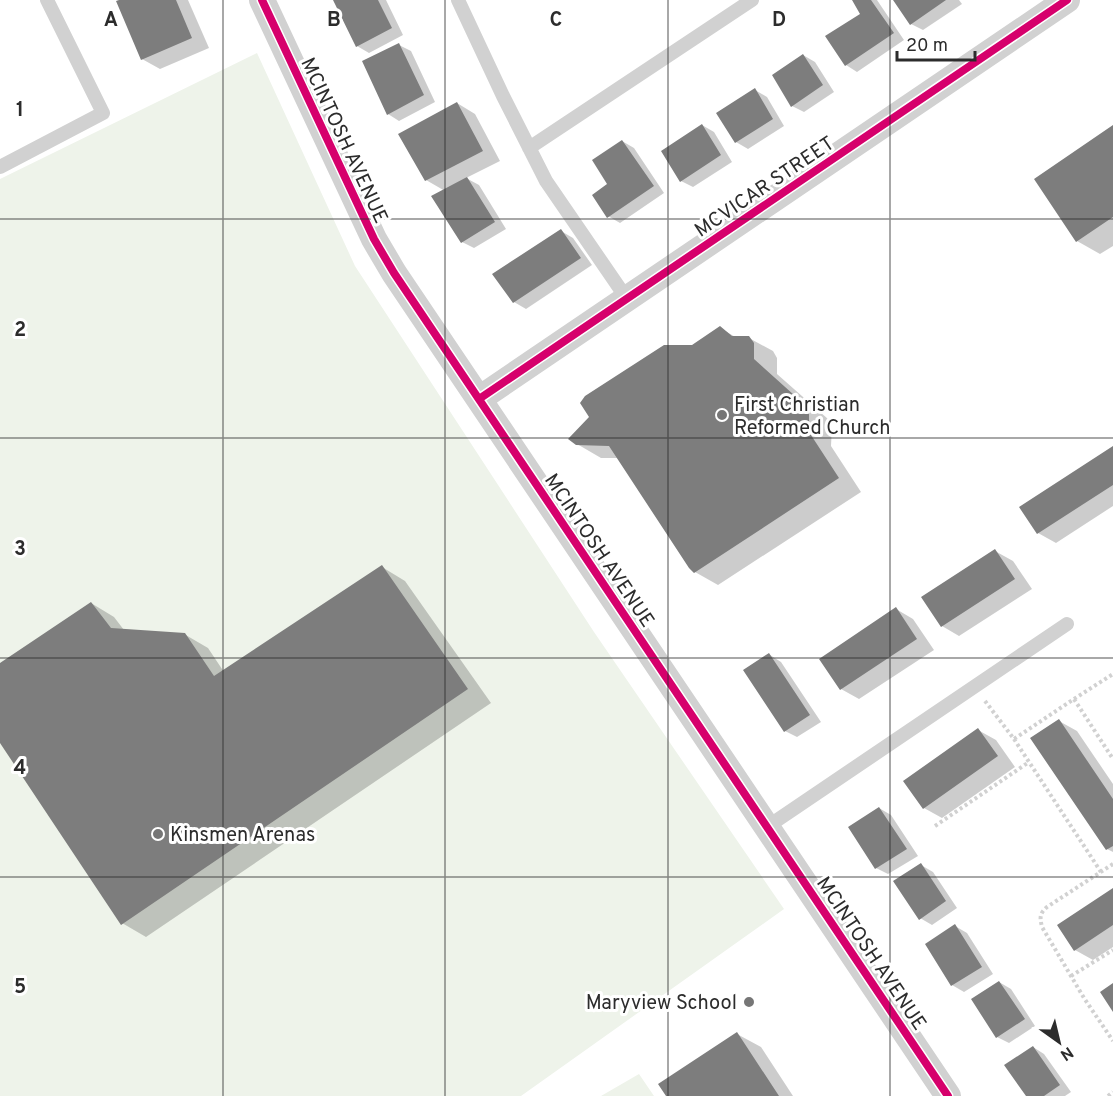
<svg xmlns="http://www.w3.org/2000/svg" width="1113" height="1096" viewBox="0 0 1113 1096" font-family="Overpass,sans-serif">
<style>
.green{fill:#eef3ea}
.shadow{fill:#0003}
.building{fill:#7d7d7d}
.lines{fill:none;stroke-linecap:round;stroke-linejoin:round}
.path{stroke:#d1d1d1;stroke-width:4;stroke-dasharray:3 3;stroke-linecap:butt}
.service{stroke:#d1d1d1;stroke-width:14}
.minor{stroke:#d1d1d1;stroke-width:26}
.cycleway-casing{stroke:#fff;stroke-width:11}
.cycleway{stroke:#d6006c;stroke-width:8}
.grid{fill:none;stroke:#2c2c2c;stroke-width:1.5;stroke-opacity:0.55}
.poi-dot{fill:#767676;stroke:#fff;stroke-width:2}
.labels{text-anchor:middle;stroke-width:6;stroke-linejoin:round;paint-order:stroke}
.street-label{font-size:20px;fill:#2c2c2c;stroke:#fff}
.poi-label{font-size:20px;fill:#2c2c2c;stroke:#fff;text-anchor:start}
.grid-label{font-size:20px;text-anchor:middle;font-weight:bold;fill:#2c2c2c;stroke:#fff;stroke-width:6;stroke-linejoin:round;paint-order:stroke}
</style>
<rect width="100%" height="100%" fill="#fff"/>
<path class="green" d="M257 53 355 266 594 632 784 909 521 1096H0V179Z
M639 1074 654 1096H601Z"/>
<path class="shadow" d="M122 0H188L209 48 160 69 142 59Z
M335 0H386L403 35 369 53 357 46Z
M853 0H877L904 40 857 72 846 65 862 15Z
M895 0H959L962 4 923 30 911 24Z
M399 45 411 51 435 102 399 121 388 114Z
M803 55 815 62 834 92 804 112 792 106Z
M755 90 767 97 784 126 748 149 736 142Z
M457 103 475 114 500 161 466 178 479 185 506 229 474 248 462 242 445 191 426 180Z
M702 125 714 132 732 162 693 187 681 181Z
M1113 127V246L1100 254 1077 241Z
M622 141 634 148 664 193 620 223 608 216 610 185Z
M561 231 573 238 592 265 526 309 514 302Z
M720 328 737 338H749L773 351 777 358V374L828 419 832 426 831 446 861 492 718 585 695 572 619 458H601L577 444 692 346Z
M1113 448V506L1056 543 1038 533 1021 508Z
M995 551 1013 561 1032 589 959 636 942 626Z
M382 567 405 581 491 703 146 937 122 923 0 740V665L91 603 114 617 124 630 184 634 208 648 224 672Z
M896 609 913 619 934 650 859 699 841 689Z
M770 655 781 662 821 722 797 737 785 731Z
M1059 721 1077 731 1113 784V852L1107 849Z
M978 730 996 740 1015 767 942 818 924 808Z
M879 808 891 815 918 856 888 874 876 868Z
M921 865 933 872 957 908 932 925 920 918Z
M1113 890V947L1093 960 1075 950Z
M955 926 967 933 993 974 964 992 952 985Z
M999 982 1011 989 1035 1026 1009 1043 997 1037Z
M737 1034 761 1047 793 1096H668Z
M1033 1047 1044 1054 1071 1092 1065 1096H1027Z"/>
<path class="building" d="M119 0H176L192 38 141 60 116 1Z
M333 0H378L392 28 356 47Z
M852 0H871L894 33 845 66 825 36 860 14Z
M893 0H946L910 25Z
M399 43 424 95 387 115 362 61Z
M803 54 823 85 791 107 772 75Z
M755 88 773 119 735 143 716 113Z
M457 102 483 151 425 181 398 134Z
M702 124 721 155 680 182 661 151Z
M1113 125V217L1076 242 1034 179Z
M622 140 654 186 607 218 592 195 607 184 592 160Z
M467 177 495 222 461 243 431 196Z
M561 229 581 258 513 303 492 274Z
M720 326 732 336H749L754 343V359L804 404 809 411V432L839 478 694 573 689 568 609 446 576 445 568 439 589 417 580 403 585 396 664 345H692Z
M1113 446V485L1037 534 1019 507Z
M995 549 1015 579 941 627 921 597Z
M382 565 468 689 121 925 0 743V663L91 602 111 628 185 633 214 676Z
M896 607 917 639 840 690 819 659Z
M769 653 810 715 784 732 743 670Z
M1059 719 1113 799V846L1106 850 1030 738Z
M978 728 998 756 923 809 903 781Z
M879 807 907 849 875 869 848 827Z
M921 863 946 901 919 920 893 881Z
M1113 888V925L1074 951 1057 925Z
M955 924 982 967 951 986 925 944Z
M999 981 1025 1019 996 1038 971 999Z
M1113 983V1012L1100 992Z
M737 1032 779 1096H666L658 1084Z
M1033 1046 1060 1085 1044 1096H1026L1004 1065Z"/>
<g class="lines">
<path class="path" d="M1074 699 1113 674
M985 701 1014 739 1074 699 1113 759
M1014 739 1101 872
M935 826 1029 762
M1113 864 1047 907C1039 914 1040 918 1042 927L1084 998 1113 1041
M1071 976 1113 950
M1108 1096 1113 1092"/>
<path class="service" d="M458 0 503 96 546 181 627 299
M529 148 752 0
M0 167 103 113 47 0
M767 827 1067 624"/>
<path class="minor" d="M262 0 374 239 394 273 948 1096
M479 399 1067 0"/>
<defs>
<path id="cycleway" d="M262 0 374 239 394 273 948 1096
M479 399 1067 0"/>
</defs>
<use href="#cycleway" class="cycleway-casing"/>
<use href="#cycleway" class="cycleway"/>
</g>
<path class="grid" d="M223 0V1096M445 0V1096M668 0V1096M890 0V1096M0 219H1113M0 438H1113M0 658H1113M0 877H1113"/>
<g class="poi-dot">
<circle cx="722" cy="415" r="6"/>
<circle cx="158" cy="834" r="6"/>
<circle cx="749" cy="1002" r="6"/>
</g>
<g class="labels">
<g class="street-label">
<text transform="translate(345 140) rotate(65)" y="7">MCINTOSH AVENUE</text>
<text transform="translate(764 186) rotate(-34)" y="7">MCVICAR STREET</text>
<text transform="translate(600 550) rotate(56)" y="7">MCINTOSH AVENUE</text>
<text transform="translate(872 953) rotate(56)" y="7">MCINTOSH AVENUE</text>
</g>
<g class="poi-label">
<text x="734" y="411">First Christian<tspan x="734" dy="23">Reformed Church</tspan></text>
<text x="170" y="841">Kinsmen Arenas</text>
<text x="737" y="1009" text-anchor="end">Maryview School</text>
</g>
</g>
<g class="grid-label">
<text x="111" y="26">A</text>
<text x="334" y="26">B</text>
<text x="556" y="26">C</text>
<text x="779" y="26">D</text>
<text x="20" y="116">1</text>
<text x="20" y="336">2</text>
<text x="20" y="555">3</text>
<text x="20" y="774">4</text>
<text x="20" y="993">5</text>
</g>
<g transform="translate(1059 1042) rotate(146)" stroke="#ffffff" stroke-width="4.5" paint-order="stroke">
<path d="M0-4.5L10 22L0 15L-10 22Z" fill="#2c2c2c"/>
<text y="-9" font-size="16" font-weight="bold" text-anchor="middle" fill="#2c2c2c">N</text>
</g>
<path d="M897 51v9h78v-9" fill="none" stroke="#2c2c2c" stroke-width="3"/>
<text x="906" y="51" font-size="18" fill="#2c2c2c" stroke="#ffffff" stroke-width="4.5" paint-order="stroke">20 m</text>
</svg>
